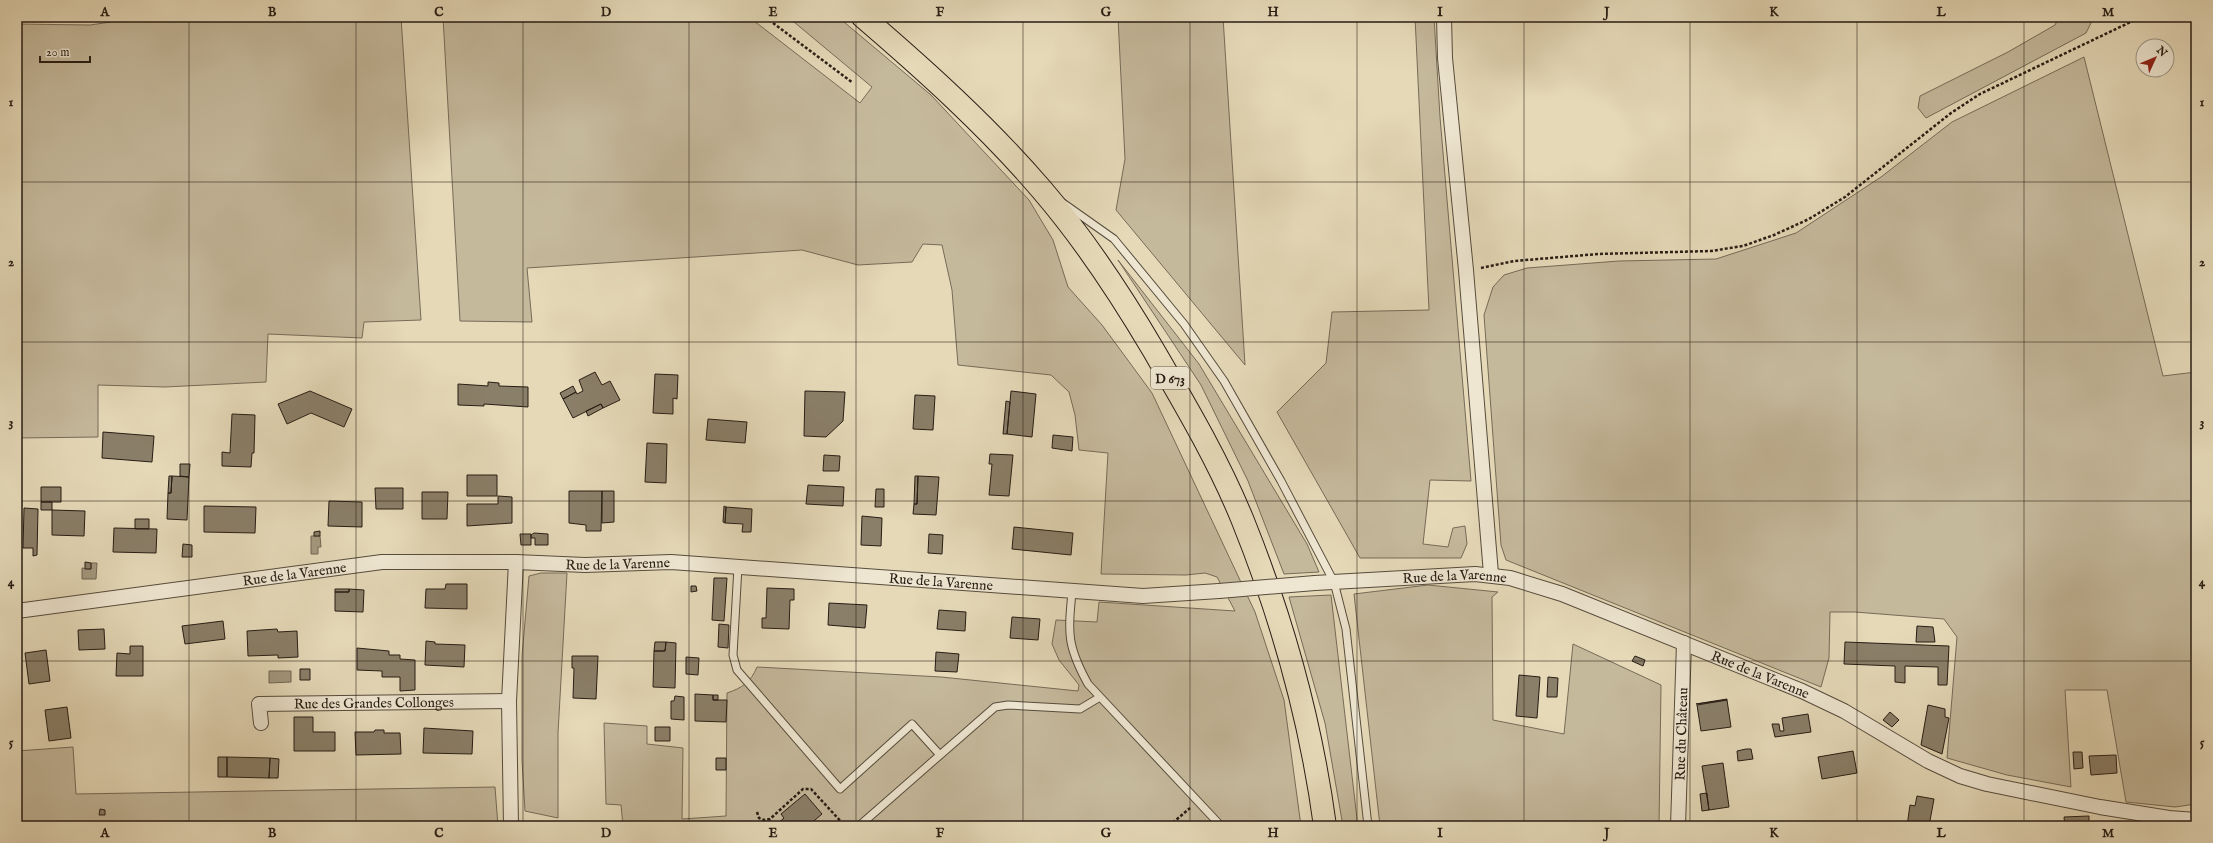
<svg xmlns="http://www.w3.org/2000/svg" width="2213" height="843" viewBox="0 0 2213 843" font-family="'IM FELL English',serif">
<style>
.green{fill:#c5b99c;stroke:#766b58}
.water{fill:#a49980;stroke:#726755}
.building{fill:#8a7f69;stroke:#271d14}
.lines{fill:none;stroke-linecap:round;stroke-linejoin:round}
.lane-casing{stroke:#564c3d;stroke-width:9}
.street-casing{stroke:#564c3d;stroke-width:16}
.primary-casing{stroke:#271d14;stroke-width:24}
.path{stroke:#271d14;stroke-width:2.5;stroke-dasharray:3 2;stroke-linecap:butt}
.lane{stroke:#eee6d1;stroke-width:7}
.street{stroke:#eee6d1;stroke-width:14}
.primary{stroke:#e5d9b8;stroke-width:22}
.street-bridge-casing{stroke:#564c3d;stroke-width:16;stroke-linecap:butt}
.street-bridge{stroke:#eee6d1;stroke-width:14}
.grid{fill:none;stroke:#271d14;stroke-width:1;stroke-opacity:0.55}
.labels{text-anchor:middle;stroke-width:3;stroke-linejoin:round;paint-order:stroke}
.shield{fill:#eee6d1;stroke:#63594d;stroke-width:1}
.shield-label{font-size:13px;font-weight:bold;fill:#271d14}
.street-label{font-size:14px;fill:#271d14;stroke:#eee6d1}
.neatline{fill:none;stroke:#271d14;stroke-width:1.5}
.grid-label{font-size:13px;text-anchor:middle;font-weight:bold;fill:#271d14}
</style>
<rect width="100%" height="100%" fill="#e5d9b8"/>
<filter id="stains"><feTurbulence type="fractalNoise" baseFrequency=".005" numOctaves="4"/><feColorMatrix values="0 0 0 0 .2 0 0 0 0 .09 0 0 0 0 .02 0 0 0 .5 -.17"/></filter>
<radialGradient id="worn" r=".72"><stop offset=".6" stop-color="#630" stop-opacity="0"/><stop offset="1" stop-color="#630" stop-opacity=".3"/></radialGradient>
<path class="green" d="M146 17H401L421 320 364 322 362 338 268 334 266 382 165 387 98 385V437L17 438V24L90 25Z
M443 17H749L860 103 872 87 788 17H838L931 95 1029 200 1053 240 1068 287 1102 325 1152 393 1255 612 1284 700 1301 826H623L621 805 606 804 604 723 647 726V744L683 748 682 819 726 816 727 693C742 688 751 682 757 667L941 677 1078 691 1079 685 1059 660 1052 644 1056 620 1097 622 1099 602 1235 611 1217 577 1205 573 1186 575 1101 574 1108 453 1079 450 1075 415 1069 392 1051 375 958 365 952 290 942 245 923 244 912 262 858 265 802 250 527 268 532 322 460 321Z
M1118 17H1223L1245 365 1116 210 1125 159Z
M1415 17H1434L1440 117 1471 481 1430 480 1423 544 1448 547 1453 528 1465 526 1467 544 1461 558H1360L1277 412 1326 363 1332 312 1429 310Z
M2059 17H2092L2093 19 2086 33 1926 118 1918 108 1920 96 2008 52 2055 25Z
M2084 57 2163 376 2196 372V804L2175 807 2126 802 2107 690H2065L2071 787 2007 775 1947 758 1957 637 1944 619 1855 612H1830L1829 658 1821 687 1506 560 1501 545 1484 315 1493 287 1504 275 1527 268 1619 261 1716 259 1796 233 1881 177 1952 122Z
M1118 260 1199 364 1307 544 1319 572 1284 574 1248 481 1201 385Z
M541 573H567L558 733V818L525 811 522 760V656L529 576Z
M1428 585 1498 592 1492 597 1493 720 1564 734 1573 644 1661 685 1659 826H1380L1354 594Z
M1331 595 1357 819V826H1343L1325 723 1289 597Z
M73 747 76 794 495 787 498 826H17V751Z"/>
<path class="water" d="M311 536H320L321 547H318V554H311Z
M91 563H97L96 579H82V568L91 569Z
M269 671H291V682L269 683Z"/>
<path class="building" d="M595 372 602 385 610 381 620 400 603 408 601 404 573 418 563 399 576 392 577 394 583 391 579 380Z
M655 374 678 375 677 399 673 398V414L653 413Z
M488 382 499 383V386L528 387V407L484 404V406L458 405V384L488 386Z
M573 386 576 392 563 399 560 393Z
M310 391 352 409 344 427 311 413 287 424 278 404Z
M805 391 845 392 843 421 826 437 804 436Z
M1011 391 1036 394 1032 437 1007 434Z
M915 395 935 396 933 430 913 429Z
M1006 401 1010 402 1007 434H1003Z
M601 404 603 408 588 416 586 411Z
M232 414 255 415 254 453H252L251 467 222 466V452L230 453Z
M708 419 747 422 745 443 706 440Z
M103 432 154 436 152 462 102 458Z
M1053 435 1073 437 1072 451 1052 448Z
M647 443 667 444 666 483 645 482Z
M990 454 1013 455 1009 496 989 495 992 464H989Z
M824 455 840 456 839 471H823Z
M180 464H190L189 477 180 476Z
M467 475H497V496H467Z
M169 476H172L171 493H168Z
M172 476 189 477 187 520 167 519 168 493H171Z
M915 476H918L917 504H914Z
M918 476 939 477 936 515 913 514 914 504H917Z
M808 485 844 487 843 506 806 504Z
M41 487H61V502H41Z
M375 488H403V509H376Z
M876 489H884V507H875Z
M569 491H602L601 531H586V525L569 523Z
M602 491H614V522L602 523Z
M422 492H448L447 519H422Z
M498 496 512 497V523L467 526V504H498Z
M329 501 362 502V527L328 526Z
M41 502H52V510H41Z
M204 506 256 507 255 533 204 532Z
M724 506 726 507 725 523 723 522Z
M726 507 752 509 751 532H742L743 524 725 523Z
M24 508 38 509 37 555 33 556V548H23Z
M52 510 85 511 84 536 52 535Z
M862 516 882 518 881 546 861 545Z
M135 519H149V529H135Z
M1014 527 1073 533 1071 555 1012 549Z
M114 528 157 529 156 553 113 552Z
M320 531V536H314V532Z
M534 533 548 534V545H535V538H531V535Z
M520 534H531V545H521Z
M929 534 943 535 942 554 928 553Z
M183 544 192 545V557H182Z
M85 562 91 563V569H85Z
M714 578H727L724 621 712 620Z
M446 584H467V609L425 608 426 589H445Z
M691 586H696L697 591 691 592Z
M767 588 794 589V600H790L789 629 762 628V618H766Z
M335 589H349V592H335Z
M349 589 364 590 363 612 335 611V592H349Z
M829 603 867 605 865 628 828 625Z
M939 610 966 612 965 631 937 629Z
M1012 617 1040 619 1038 640 1010 638Z
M223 621 225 639 185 644 182 626Z
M719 624 729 625 728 648 718 647Z
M1917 626 1933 627 1935 642H1916Z
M104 629 105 649 79 650 78 630Z
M277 629 278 632 297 631 298 657 278 658V655L248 656 247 631Z
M426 641 435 642V644L465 645 464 667 425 665Z
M655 642H666L665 651H654Z
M666 642 676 643 675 688 653 687 654 651H665Z
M1845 642 1949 646 1947 685H1938V667L1905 666V683L1895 682V666L1844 664Z
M130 646H143V676H116L117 653 130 654Z
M357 648 389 651V655H400V659L415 660V690L400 691V677H382V671L357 670Z
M46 650 50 681 29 684 25 653Z
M936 652 959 654 957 672 935 671Z
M572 656H598L596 699 573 698 574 668H572Z
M1635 656 1645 660 1643 666 1632 661Z
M686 657 699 658 698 675 686 674Z
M300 669H310V680H300Z
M1519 675 1540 677 1537 718 1516 716Z
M1548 677 1558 678 1557 697H1547Z
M695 694 713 695V700H727L726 722 695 721Z
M713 695H718V700H713Z
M675 696 684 697V720L671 719V701H674Z
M1727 699V700L1696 704Z
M1727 700 1731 727 1701 731 1697 705Z
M1928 705 1945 709V717L1949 718 1942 754 1921 745Z
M67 707 71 738 49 741 45 710Z
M1890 712 1899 720 1892 727 1883 720Z
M1808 714 1811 732 1775 737 1772 724H1779L1780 731H1784L1782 718Z
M294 717H313V732H335V751H294Z
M655 727H670V741H655Z
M424 728 473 731 472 754 423 753Z
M375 730H384V733H400L401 754 356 755 355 732H374Z
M1746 749H1751L1753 759 1738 761 1737 751Z
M1853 751 1857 773 1822 779 1818 757Z
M2073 752H2082L2083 768 2074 769Z
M2116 755 2117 773 2091 775 2089 756Z
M218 757H227V777H218Z
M227 757 270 758 269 778 227 777Z
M270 758 279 759 278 778H269Z
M716 758H726V770H716Z
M1723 763 1729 807 1709 810 1702 766Z
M1707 793 1709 810 1702 811 1700 794Z
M805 794 822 814 808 826H775L784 818 781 814Z
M1917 796 1934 799 1929 826H1907L1910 805 1915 806Z
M100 809 105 810V815H99Z
M2089 816V826H2065L2064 817Z"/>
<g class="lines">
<defs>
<path id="lane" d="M1063 203 1114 239 1184 324 1224 381 1281 481 1334 582 1346 629 1368 826
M738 567 733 655 737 670 840 789 912 724 940 755 995 707 1008 705 1080 709 1100 697
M1072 592C1068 634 1067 646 1088 684L1221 826
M859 826 940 755"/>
<g id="street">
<path d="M1444 17 1445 58 1466 270 1491 574"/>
<path id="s1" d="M1315 583 1475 574 1510 578 1562 594 1802 691 1844 711 1928 761 1960 776 1987 784 2100 807 2169 818 2196 820"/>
<path id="s2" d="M17 611 382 562H516L585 565 671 562 1143 596 1219 591"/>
<path id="s3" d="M261 723 259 704 509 701"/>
<path d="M511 826 509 701 516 562"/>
<path id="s4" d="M1678 826 1684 643"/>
</g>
<path id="primary" d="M863 17C926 71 988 127 1042 190 1085 240 1121 295 1154 351 1186 406 1219 462 1243 521 1282 618 1311 722 1325 826"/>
</defs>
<use href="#lane" class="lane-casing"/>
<use href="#street" class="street-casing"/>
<use href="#primary" class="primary-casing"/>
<path class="path" d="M765 17 853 83
M1481 268 1514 261 1598 254 1711 251 1743 246 1774 235 1809 219 1845 197 1951 113 1980 94 2141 17
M757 812 759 818 764 820 770 819 803 789H811L845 826
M1169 826 1190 808"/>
<use href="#lane" class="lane"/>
<use href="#street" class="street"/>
<use href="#primary" class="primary"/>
<defs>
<path id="street-bridge" d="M1219 591 1315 583"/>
</defs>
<use href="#street-bridge" class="street-bridge-casing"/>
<use href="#street-bridge" class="street-bridge"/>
</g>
<path class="grid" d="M189 17V826M356 17V826M523 17V826M689 17V826M856 17V826M1023 17V826M1190 17V826M1357 17V826M1524 17V826M1690 17V826M1857 17V826M2024 17V826M17 182H2196M17 342H2196M17 501H2196M17 661H2196"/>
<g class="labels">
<rect class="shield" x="1151" y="367" width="38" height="22" rx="3"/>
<g class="shield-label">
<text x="1170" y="383">D 673</text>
</g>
<g class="street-label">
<text dy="5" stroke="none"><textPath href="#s2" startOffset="604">Rue de la Varenne</textPath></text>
<text dy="5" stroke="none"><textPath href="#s2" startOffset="280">Rue de la Varenne</textPath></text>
<text dy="5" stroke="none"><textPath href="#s1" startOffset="140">Rue de la Varenne</textPath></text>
<text dy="5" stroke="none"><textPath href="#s2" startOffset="928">Rue de la Varenne</textPath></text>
<text dy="5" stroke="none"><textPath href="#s1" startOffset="464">Rue de la Varenne</textPath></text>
<text dy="5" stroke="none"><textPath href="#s3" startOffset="134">Rue des Grandes Collonges</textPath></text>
<text dy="5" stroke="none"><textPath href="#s4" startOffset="92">Rue du Château</textPath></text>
</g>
</g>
<rect width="2213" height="843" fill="none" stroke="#e5d9b8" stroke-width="44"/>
<g transform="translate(2155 58) rotate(46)"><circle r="19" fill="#eee6d1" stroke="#9e9685"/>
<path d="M0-3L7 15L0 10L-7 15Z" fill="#8f2418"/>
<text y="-6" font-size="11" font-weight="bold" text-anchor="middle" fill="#271d14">N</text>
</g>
<path d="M40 56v6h50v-6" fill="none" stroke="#271d14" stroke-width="2"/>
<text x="46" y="56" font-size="12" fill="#271d14" stroke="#eee6d1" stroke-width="3" paint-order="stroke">20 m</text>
<rect x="22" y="22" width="2169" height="799" class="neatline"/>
<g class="grid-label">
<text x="105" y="16">A</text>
<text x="272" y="16">B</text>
<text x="439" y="16">C</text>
<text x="606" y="16">D</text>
<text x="773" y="16">E</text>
<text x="940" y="16">F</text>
<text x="1106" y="16">G</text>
<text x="1273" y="16">H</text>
<text x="1440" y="16">I</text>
<text x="1607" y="16">J</text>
<text x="1774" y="16">K</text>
<text x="1941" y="16">L</text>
<text x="2108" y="16">M</text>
<text x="11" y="106">1</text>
<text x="2202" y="106">1</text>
<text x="11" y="266">2</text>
<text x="2202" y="266">2</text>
<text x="11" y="426">3</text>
<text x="2202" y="426">3</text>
<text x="11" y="586">4</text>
<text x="2202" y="586">4</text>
<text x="11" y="746">5</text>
<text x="2202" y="746">5</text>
<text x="105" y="837">A</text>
<text x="272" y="837">B</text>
<text x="439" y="837">C</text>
<text x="606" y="837">D</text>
<text x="773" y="837">E</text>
<text x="940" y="837">F</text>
<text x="1106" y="837">G</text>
<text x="1273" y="837">H</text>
<text x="1440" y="837">I</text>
<text x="1607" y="837">J</text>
<text x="1774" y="837">K</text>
<text x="1941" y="837">L</text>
<text x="2108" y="837">M</text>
</g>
<rect width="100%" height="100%" filter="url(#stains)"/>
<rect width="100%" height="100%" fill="url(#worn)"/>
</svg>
